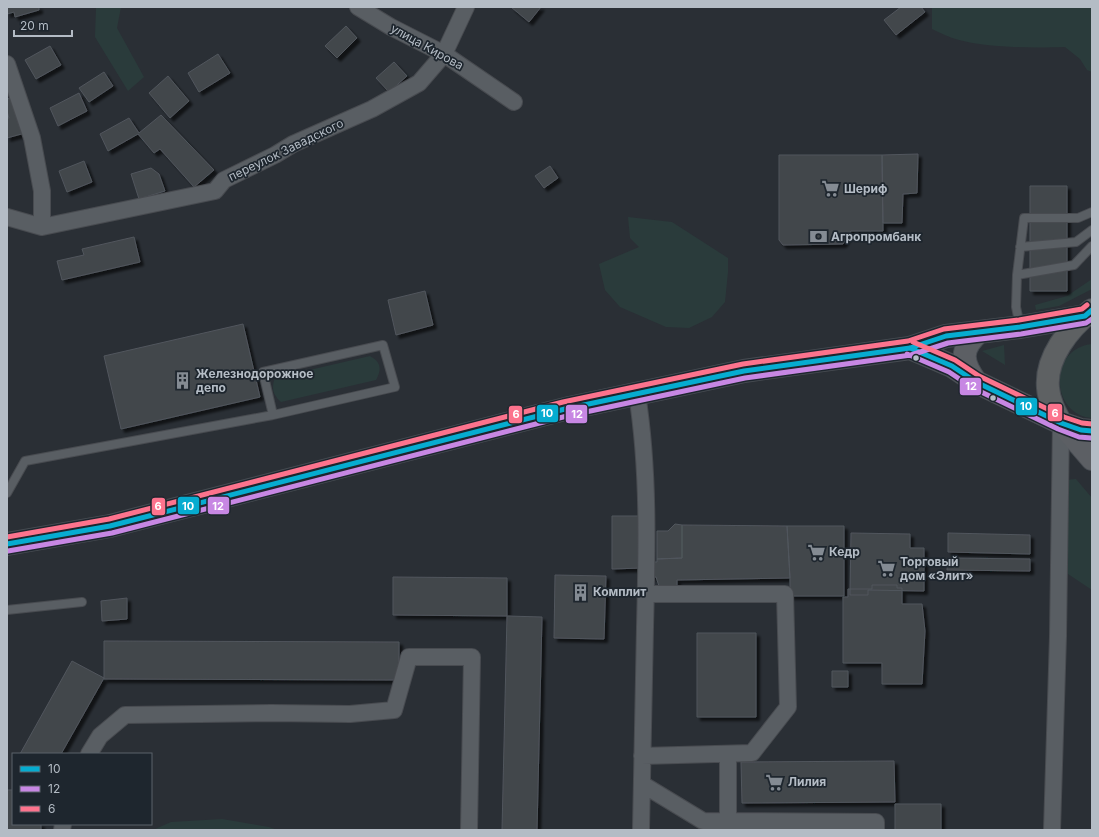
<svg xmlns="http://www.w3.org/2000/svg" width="1099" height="837" viewBox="0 0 1099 837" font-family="Inter,sans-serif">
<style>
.green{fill:#2a3b3b}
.building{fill:#42464b;stroke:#51565d;filter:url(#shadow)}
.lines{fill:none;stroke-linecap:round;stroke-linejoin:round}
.lane-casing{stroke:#484b50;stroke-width:10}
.street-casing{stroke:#484b50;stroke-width:18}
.primary-casing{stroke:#474c52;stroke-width:24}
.highway-casing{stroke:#464b51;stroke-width:24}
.lane{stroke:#595e63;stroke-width:8}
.street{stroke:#595e63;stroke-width:16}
.primary{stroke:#5c5f64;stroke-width:22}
.highway{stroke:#5e6163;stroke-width:22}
.bus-1-casing{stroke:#1e262e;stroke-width:8}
.bus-2-casing{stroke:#1e262e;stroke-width:8}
.bus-3-casing{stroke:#1e262e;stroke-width:8}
.bus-1{stroke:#06acd0;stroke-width:5}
.bus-2{stroke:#c787e3;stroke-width:5}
.bus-3{stroke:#fc738d;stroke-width:5}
.bus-dot{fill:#b4bcc5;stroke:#1e262e;stroke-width:1.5}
.labels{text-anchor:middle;stroke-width:3.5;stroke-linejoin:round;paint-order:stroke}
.street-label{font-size:12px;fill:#b4bcc5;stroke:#1e262e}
.poi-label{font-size:12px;font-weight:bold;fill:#b4bcc5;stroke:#1e262e;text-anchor:start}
.line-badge{stroke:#1e262e;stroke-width:1.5}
.badge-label{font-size:11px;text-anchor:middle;font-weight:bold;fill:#fff}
</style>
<defs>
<filter id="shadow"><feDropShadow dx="3.5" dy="3.5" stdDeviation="1" flood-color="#0009"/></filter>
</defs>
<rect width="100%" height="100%" fill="#2a2f35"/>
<path class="green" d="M96 7H121L117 28 144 77 128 91 95 37Z
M932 7H1092V72L1087 70 1080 59 1065 47C1033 48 989 48 959 40 950 38 941 33 932 29Z
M628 217 672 222 728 258V272L725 302 712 317 689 328 666 327 620 307 605 290 599 264 639 247 630 238Z
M1092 279V289L1059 306 1036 310 1035 305 1067 296Z
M1092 344V418C1050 415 1048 348 1092 344Z
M1004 345 1005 365 982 351Z
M370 356C381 362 382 369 376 380L281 402C273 395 271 388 275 378Z
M1076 479 1092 498V590L1065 572 1066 480Z
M222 819 269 827 278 830H153L171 822Z"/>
<path class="building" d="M7 7H39V10L15 17 14 12 7 14Z
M511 7H541L529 22Z
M901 7H921L925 12 896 35 884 20Z
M346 26 357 38 337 58 325 46Z
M50 46 61 65 36 79 25 60Z
M218 54 230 73 199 92 188 73Z
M394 62 407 76 389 92 376 78Z
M104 72 113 86 89 102 79 88Z
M168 76 189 101 170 118 149 93Z
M79 93 87 111 58 126 50 108Z
M15 97 25 133 7 138V118H9L7 111V99Z
M161 115 214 170 194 187 160 149 154 153 138 134 108 151 100 134 129 118 139 133Z
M918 154 917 193 903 194 902 223H883L882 155Z
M779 155H882L883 231H851L843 244 783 245 779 240Z
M84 161 92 182 67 192 59 171Z
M550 166 558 178 544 188 535 176Z
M151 168 159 174 165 191 139 199 131 174Z
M1030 186H1067V291H1030Z
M134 237 140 262 62 280 57 261 84 255 82 249Z
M425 291 433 325 396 335 388 300Z
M243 324 260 397 121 429 104 356Z
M612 516H642V568L612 569Z
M675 524 682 525V558L657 559V531H668Z
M682 525 787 526 790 578 677 580V590L663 589 659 586 656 577H652V562H657V559L682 558Z
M787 526H844V596H790V578Z
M851 533 910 534V548H924V591L868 590V595H850Z
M948 533 1030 535V554L948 552Z
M948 558 1030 559V571L947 570Z
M555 575 606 576 604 639 554 638Z
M393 577 507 578V616L393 615Z
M872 585H897V588H902V604H922L925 631 922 684H882V663H843V597H848V589H872Z
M127 598V619L102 621 101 601Z
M507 616 542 617 537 830H502Z
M697 633H756V717H697Z
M104 641 399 642V680L104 679Z
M72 661 104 678 61 754H20Z
M832 671H848V687H832Z
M894 761 895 802 742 803 741 762Z
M7 790H13V824H41V830H7Z
M895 804H941V830H895Z"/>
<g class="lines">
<defs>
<path id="lane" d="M1020 247 1076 242 1092 230
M1017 275 1074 265 1092 246
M1020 326 1016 307 1017 275 1024 218H1078L1092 212
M7 493 25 461 273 415 395 387 383 345 263 372 273 415
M7 610 82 602"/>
<path id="street" d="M358 7 391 27 444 54 514 102
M7 64 32 138 42 191V227
M7 217 42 227 215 191 224 180 275 155 293 144 372 109 419 83 444 54 466 7
M637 394C649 470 647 549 645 627 644 694 642 762 641 830
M89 754 100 736 125 715 271 713 350 714 394 710 409 657H472L469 830
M728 754V821
M642 756 752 753 788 707 785 594H646
M642 784 703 821 876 822V830
M62 830 63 824
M1052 830 1058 636 1061 423"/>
<path id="primary" d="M910 348 952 366 976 382 1061 423 1092 459
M976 382C962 363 959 349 979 332
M7 544 110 526 565 409 744 371 910 348 946 336 1020 327 1085 316"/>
<path id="highway" d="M1092 310C1069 328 1045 358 1048 388 1049 401 1055 412 1061 423L1081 430 1092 431"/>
</defs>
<use href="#lane" class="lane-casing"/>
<use href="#street" class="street-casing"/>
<use href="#primary" class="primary-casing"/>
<use href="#highway" class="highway-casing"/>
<use href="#lane" class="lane"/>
<use href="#street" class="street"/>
<use href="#primary" class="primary"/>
<use href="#highway" class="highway"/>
<defs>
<path id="bus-1" d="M910 348 952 366 976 382 1061 423 1081 430 1092 431
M7 544 110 526 565 409 744 371 910 348 946 336 1020 327 1085 316 1092 310"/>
<path id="bus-2" d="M907 354 949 372 973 388 1058 429 1079 437 1091 438
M8 551 112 533 567 416 745 378 911 355 948 343 1021 334 1086 323 1092 319"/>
<path id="bus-3" d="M913 342 955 360 979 376 1064 417 1082 423 1092 424
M7 537 109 519 563 402 743 364 908 341 944 329 1019 320 1082 309 1087 305"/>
</defs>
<use href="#bus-1" class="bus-1-casing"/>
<use href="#bus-2" class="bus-2-casing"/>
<use href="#bus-3" class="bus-3-casing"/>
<use href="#bus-1" class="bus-1"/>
<use href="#bus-2" class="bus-2"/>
<use href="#bus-3" class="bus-3"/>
</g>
<defs>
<symbol id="supermarket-bare" viewBox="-9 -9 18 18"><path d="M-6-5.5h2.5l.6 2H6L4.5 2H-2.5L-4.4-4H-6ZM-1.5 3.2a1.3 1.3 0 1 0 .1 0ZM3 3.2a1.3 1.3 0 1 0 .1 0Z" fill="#848b93" stroke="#1e262e" stroke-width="2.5" paint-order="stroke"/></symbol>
<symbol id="bank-bare" viewBox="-9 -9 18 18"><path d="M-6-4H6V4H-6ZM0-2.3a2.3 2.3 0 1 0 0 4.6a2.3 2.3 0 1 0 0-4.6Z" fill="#848b93" stroke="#1e262e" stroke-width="2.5" paint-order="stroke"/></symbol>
<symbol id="building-bare" viewBox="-9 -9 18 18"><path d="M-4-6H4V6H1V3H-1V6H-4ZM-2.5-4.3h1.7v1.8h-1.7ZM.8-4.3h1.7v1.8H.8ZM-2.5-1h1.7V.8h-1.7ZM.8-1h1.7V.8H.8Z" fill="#848b93" stroke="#1e262e" stroke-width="2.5" paint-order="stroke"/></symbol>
</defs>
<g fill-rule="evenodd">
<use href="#supermarket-bare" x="818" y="176" width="25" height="25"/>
<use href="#bank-bare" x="806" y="224" width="25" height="25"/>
<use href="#building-bare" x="170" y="368" width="25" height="25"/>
<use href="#supermarket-bare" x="804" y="540" width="25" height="25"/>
<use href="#supermarket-bare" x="874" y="556" width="25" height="25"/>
<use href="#building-bare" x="568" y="580" width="25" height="25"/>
<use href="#supermarket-bare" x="762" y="770" width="25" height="25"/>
</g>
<g class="bus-dot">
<circle cx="916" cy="358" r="3.5"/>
<circle cx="993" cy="398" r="3.5"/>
</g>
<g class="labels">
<g class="street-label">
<text transform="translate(427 47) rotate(29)" y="4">улица Кирова</text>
<text transform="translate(286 150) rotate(-26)" y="4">переулок Завадского</text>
</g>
<g class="poi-label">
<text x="844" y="193">Шериф</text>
<text x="831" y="241">Агропромбанк</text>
<text x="196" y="378">Железнодорожное<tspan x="196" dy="14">депо</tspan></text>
<text x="829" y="556">Кедр</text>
<text x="900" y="566">Торговый<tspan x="900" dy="14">дом «Элит»</tspan></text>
<text x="593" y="596">Комплит</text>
<text x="788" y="786">Лилия</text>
</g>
</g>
<g class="line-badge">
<rect x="959" y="377" width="23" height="19" rx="4" fill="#c787e3"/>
<rect x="1015" y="397" width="23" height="19" rx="4" fill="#06acd0"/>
<rect x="1047" y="403" width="16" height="19" rx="4" fill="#fc738d"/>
<rect x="536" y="404" width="23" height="19" rx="4" fill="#06acd0"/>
<rect x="565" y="404" width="23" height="20" rx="4" fill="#c787e3"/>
<rect x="508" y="405" width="15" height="19" rx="4" fill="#fc738d"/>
<rect x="207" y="496" width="23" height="19" rx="4" fill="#c787e3"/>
<rect x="177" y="496" width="23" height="19" rx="4" fill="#06acd0"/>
<rect x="151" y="497" width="15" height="19" rx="4" fill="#fc738d"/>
</g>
<g class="badge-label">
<text x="971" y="390">12</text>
<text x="1026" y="410">10</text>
<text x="1055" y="417">6</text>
<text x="547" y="417">10</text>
<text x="577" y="418">12</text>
<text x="516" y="418">6</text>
<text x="218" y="510">12</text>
<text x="188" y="510">10</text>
<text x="158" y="510">6</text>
</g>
<rect width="1099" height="837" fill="none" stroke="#b4bcc5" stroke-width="16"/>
<rect x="12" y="753" width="140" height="72" fill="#1e262e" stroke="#5a626a"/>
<rect x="20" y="766" width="20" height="6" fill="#06acd0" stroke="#5a626a"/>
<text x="48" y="773" font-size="12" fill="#b4bcc5">10</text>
<rect x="20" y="786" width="20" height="6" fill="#c787e3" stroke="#5a626a"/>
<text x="48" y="793" font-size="12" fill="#b4bcc5">12</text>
<rect x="20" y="806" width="20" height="6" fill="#fc738d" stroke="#5a626a"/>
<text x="48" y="813" font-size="12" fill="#b4bcc5">6</text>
<path d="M14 30v6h58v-6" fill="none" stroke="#b4bcc5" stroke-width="2"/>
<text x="20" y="30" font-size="12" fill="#b4bcc5" stroke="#1e262e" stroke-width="3" paint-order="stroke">20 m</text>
</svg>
